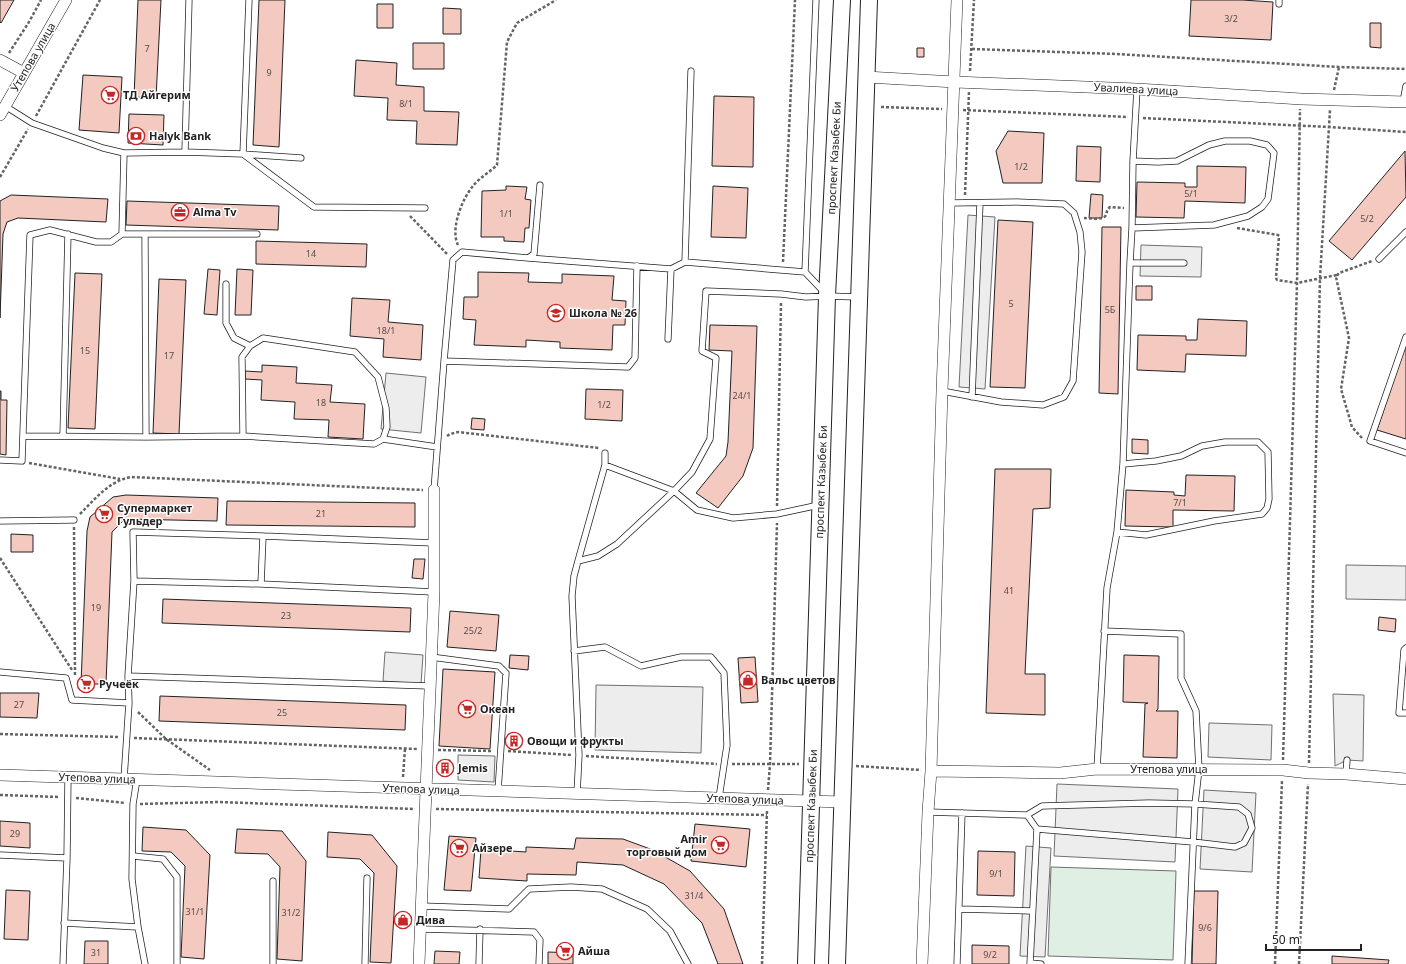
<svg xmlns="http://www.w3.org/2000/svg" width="1406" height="964" viewBox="0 0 1406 964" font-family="'Noto Sans',sans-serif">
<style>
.green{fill:#e0efe3;stroke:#6f6f6f}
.parking{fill:#ededed;stroke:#6f6f6f}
.building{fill:#f3c9c0;stroke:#222}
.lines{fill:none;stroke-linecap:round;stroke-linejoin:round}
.lane-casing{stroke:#222;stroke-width:7}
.street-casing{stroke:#222;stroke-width:12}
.secondary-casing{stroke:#222;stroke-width:18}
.path{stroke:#646464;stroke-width:2.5;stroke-dasharray:3 2;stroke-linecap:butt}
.lane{stroke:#fff;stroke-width:5.5}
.street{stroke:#fff;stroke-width:11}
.secondary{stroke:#fff;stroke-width:16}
.labels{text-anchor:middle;stroke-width:3;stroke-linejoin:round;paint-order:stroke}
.number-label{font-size:9px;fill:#564c4a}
.street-label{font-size:11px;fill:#222;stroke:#fff}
.poi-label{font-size:11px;font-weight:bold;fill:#222;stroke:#fff;text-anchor:start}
</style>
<rect width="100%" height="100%" fill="#fff"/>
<path class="green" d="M1051 867 1176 871 1173 960 1048 956Z"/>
<path class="parking" d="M968 215 995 217 985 389 959 387Z
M1141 245 1202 247 1201 277 1140 276Z
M386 373 426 377 421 433 381 429Z
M1346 565 1406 566V600L1346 599Z
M385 652 423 655 421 684 383 681Z
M596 685 703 687 701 753 595 750Z
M1333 694 1364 695 1363 761 1347 760 1335 766Z
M1209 723 1272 725 1271 760 1208 757Z
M458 755 495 756 494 782 458 780Z
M1057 784 1178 789 1175 862 1054 856Z
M1204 790 1256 793 1252 872 1200 869Z
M1026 846 1051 848 1045 957 1020 956Z"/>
<path class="building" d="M0 0H14L1 23 0 22Z
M138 0H161L156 98 134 97Z
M259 0H285L279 147 253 145Z
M1191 0H1242L1273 2 1271 40 1189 36Z
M377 4H393V28H377Z
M443 8 461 9V34H443Z
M1370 23H1381V48L1370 47Z
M413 43H444V69H413Z
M917 48H924V57H917Z
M356 60 397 63 396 85 424 87V111L459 112 457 145 416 144 417 121 387 120 388 98 354 96Z
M83 75 122 77 119 133 79 130Z
M714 96 754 97 753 167 712 166Z
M129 114 164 115 163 145 128 143Z
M1008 131 1044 133 1042 183H1003L996 151Z
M1077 146 1101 147 1100 182 1076 181Z
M1405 151 1406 197 1352 260 1329 241Z
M1197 166 1246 167 1245 203 1185 201 1184 218 1136 217 1137 182 1185 183V187H1197Z
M506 186 527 187 525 199 531 200 529 228H525L524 242 504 241V237H481L482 191 506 190Z
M713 186 748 188 746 238 711 237Z
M1091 194 1103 195 1102 218H1089Z
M11 195 108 199 106 222 18 218 7 222 3 234 0 318V201Z
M127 201 279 206 278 230 126 225Z
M998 220 1033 222 1025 388 990 387Z
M1102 227H1121L1118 394 1099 393Z
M256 241 367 244 366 267 256 264Z
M208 269 220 270 217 315 204 314Z
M237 269 253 270 251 315H235Z
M478 272 529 273 528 282 562 283V274L614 276 612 300 626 301 625 325H613L612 350 560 348V342L526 340V347L474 345 476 320 463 319 464 297H478Z
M75 273 102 274 95 429 68 428Z
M159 279 186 280 179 434 153 433Z
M1136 286H1152V300H1136Z
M352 298 390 300 388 322 423 325 421 360 383 357 384 339 350 336Z
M1198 319 1247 321 1246 356 1186 354 1185 372 1137 370 1138 335 1186 336V340H1197Z
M710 325 757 326 753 448 743 476 718 508 696 493 726 456 728 442 732 351 709 350Z
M1406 344V439L1377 430Z
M262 365 297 367 296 383 332 385 330 402 365 404 363 439 328 437 329 420 294 419 295 402 261 400 262 380 245 379V371L262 372Z
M586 389 623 390 622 421 585 419Z
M0 391H1V400H7L6 455 0 454Z
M472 418 485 419 484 430 471 429Z
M1132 439 1148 440V454L1132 453Z
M995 469H1051L1050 508 1033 509 1025 674H1045V715L986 713Z
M1186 475 1235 476 1234 511 1173 510V527L1125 526 1126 490 1174 492V495L1185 496Z
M126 495 218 498 217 521 125 519 112 532 106 684H81L87 531 90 517 113 497Z
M227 501 415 503V527L226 525Z
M11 534 33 535V552H11Z
M414 559H425L423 579 412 578Z
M163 599 411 608 410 632 162 623Z
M450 611 499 615 496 651 447 647Z
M1379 617 1396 619 1395 632 1378 630Z
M510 655 529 656 528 670 509 668Z
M1124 655 1159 656 1158 709 1156 711H1178L1177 758 1143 757 1145 704 1148 703 1123 702Z
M755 657 758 702 741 703 738 658Z
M443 669 495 672 490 749 439 746Z
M0 693H39L37 718 0 717Z
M160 696 406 705 405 730 159 721Z
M450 760 451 774 441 775 440 761Z
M0 821 30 823V848L0 846Z
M695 824 750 829 746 867 691 861Z
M143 827 186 830 210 855 204 959 181 957 185 866 171 852 142 851Z
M237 829 282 831 306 861 302 961 277 959 280 867 268 854 235 853Z
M328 832 372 835 397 866 391 963 370 962 374 873 360 859 327 857Z
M449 836 476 838 471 891 444 890Z
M576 838 623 839 653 850 690 871 724 909 743 964H718L702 923 664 884 623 865 577 862 576 875 527 874V881L479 878 481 849 526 852V847L574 849Z
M978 851 1015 852 1014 896 977 895Z
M6 890 30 891 28 940 4 939Z
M1194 891H1218L1216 964H1192Z
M85 941H108V964H84Z
M972 945 1009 946V964H972Z
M435 951 460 952 459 964H434Z
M548 952 573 953V964H548Z
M1332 956 1389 960 1388 964H1332Z"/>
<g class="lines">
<defs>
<path id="lane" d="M249 0 243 154 301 158
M816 0 805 272 824 292
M1279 4V0
M1137 89 1133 161 1132 228 1130 263H1184
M1403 102 1406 86
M5 106 32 123 103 148 124 153 185 152 243 154 314 207 425 208
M185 152 189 0
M1132 228 1214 225 1248 216 1262 207 1268 199 1274 153 1267 145 1250 141H1225L1209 145 1177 161 1158 162 1133 161
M122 234 124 153
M145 234H257
M528 258 671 269 685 262 805 272
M1379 259 1406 232
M685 262 691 71
M226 284V323L234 338 250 346
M1406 337 1370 441 1406 453
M668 339 671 269
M444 361 453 260 462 252 528 258 534 254 540 185
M942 391 1001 402 1043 405 1064 397 1073 381 1082 252 1080 232 1074 213 1064 204 1017 202 949 203
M972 397 980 203
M63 436 68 234
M146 437 243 436 374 444 383 439 387 427 386 408 378 377 355 352 263 338 250 346 242 357 243 436
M383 439 437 447
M0 460 22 461 30 235 50 230 96 242H111L122 234H145L146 437 23 436
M1123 464 1130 263
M605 465 674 491 697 510 733 518 777 514 819 505
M434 490 444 361 628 367 635 358 637 266
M0 521 74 520
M578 561 605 465V453
M134 581 261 584 434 592
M261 584 263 536
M1406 648 1404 650 1399 713H1406
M574 651 605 647 641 666 681 657H711L724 673 727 745 719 798
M431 657 499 666 506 673 498 791
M0 672 66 678 72 700 129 703
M128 676 430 686
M1097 769 1107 588 1117 532 1123 464 1156 461 1181 456 1202 446 1225 442H1258L1268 452 1269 499 1267 508 1262 514 1214 521 1146 535 1117 532
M1346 774 1347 760
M124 779 129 703 128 676 134 581 133 532 263 536 434 543
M137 779 133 804 132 879 138 927 145 964
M577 794 579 755 572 596 574 576 578 561 598 556 617 544 674 491 692 472 710 439 716 358 702 351 706 291 781 294 806 297 827 296 858 297
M928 812 1027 815 1042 806 1149 803 1195 804 1188 964
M1027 815 1037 829 1030 964
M1037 829 1193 842 1235 847 1244 843 1252 828 1248 814 1239 807 1195 804 1199 769 1196 711 1181 678V634L1104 631
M0 855 67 858
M133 856 163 859 177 877V964
M273 881V964
M421 906 509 909 529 889 571 887 602 889 647 909 670 931 688 964
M959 909 1032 911
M64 923 138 927
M421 929 534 932 540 940 539 964
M1030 963 1041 964
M63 964 67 858 68 777
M365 964 367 878
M479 964 480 929
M957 964 962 813"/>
<path id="street" d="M0 60 24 73
M866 77 955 82 1137 89 1301 99 1406 102
M0 115 66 0
M931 771 1060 773 1097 769 1283 770 1309 773 1346 774 1406 779
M0 775 842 802
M419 964 434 592V490
M922 964 928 812 931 771 942 391 957 0"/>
<path id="secondary" d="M806 964 827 296 842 0
M837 964 869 0"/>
</defs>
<use href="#lane" class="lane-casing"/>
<use href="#street" class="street-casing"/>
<use href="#secondary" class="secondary-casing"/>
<path class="path" d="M972 49 1116 54 1339 67 1406 69
M9 53 29 22 41 0
M970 71 974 0
M1334 90 1339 67
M881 107 942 109
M963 110 1128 117
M36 116 100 0
M1143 118 1329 127 1406 132
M0 177 28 129
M965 195 969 92
M410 216 447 254
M1084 218C1090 218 1103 221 1106 215 1107 211 1107 210 1110 207L1124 208
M1237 228 1278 235 1279 236 1276 278 1277 280 1297 283 1337 275
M458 245C450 229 462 199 473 186 479 178 490 172 497 165L507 42 517 23 556 0
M783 262 795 0
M447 436 450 434 458 432 599 448
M1362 438 1352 427 1341 389 1349 338 1336 277 1339 273 1372 261
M29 463 120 479
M777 506 781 303
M80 514C95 499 109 481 131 477L423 490
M74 527 75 676
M0 558 72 670
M138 712 166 739 210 770
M0 734 119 737
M134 738 417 749
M438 750 493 751
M508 751 571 755
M586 756 717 764
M1283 760 1297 283 1300 109
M1309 763 1320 278 1330 110
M732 764H799
M856 766 921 770
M403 777 405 748
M768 790 770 764 777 523
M0 795 59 797
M76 798 125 803
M140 804 219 802 415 809
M436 809 767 815
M762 964 767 811
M1275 964 1282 781
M1299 964 1308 784"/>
<use href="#lane" class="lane"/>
<use href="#street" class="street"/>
<use href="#secondary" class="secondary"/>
</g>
<defs>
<symbol id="supermarket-ring" viewBox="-11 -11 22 22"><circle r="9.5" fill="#fff" stroke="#c62828" stroke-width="1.5"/><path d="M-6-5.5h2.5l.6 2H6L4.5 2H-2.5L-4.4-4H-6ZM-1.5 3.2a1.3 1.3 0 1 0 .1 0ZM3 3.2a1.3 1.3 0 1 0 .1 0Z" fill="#c62828"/></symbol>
<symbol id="bank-ring" viewBox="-11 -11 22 22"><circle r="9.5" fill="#fff" stroke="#c62828" stroke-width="1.5"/><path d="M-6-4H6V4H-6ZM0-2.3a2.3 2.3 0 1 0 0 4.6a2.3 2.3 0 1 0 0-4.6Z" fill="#c62828"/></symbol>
<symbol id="office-ring" viewBox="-11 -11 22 22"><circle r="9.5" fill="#fff" stroke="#c62828" stroke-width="1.5"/><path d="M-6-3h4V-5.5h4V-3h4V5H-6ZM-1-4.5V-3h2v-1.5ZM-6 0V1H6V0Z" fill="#c62828"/></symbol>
<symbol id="school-ring" viewBox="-11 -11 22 22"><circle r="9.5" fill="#fff" stroke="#c62828" stroke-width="1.5"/><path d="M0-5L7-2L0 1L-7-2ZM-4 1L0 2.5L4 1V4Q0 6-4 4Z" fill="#c62828"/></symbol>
<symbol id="shop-ring" viewBox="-11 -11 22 22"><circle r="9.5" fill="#fff" stroke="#c62828" stroke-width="1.5"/><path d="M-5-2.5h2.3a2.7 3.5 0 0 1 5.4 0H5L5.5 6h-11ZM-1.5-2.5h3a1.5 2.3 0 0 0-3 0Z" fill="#c62828"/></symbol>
<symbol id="building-ring" viewBox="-11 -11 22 22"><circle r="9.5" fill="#fff" stroke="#c62828" stroke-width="1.5"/><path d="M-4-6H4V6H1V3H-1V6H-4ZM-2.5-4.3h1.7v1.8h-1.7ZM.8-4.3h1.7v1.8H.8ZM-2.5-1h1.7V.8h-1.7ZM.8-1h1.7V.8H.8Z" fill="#c62828"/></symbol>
</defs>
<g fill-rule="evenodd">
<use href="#supermarket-ring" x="100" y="85" width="20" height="20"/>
<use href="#bank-ring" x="126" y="126" width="20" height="20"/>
<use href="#office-ring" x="170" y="202" width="20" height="20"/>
<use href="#school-ring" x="546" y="303" width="20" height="20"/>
<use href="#supermarket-ring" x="94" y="504" width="20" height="20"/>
<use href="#shop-ring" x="738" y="670" width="20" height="20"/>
<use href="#supermarket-ring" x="76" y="674" width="20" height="20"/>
<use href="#supermarket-ring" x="457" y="699" width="20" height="20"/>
<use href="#building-ring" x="504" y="731" width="20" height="20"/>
<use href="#building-ring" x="435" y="758" width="20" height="20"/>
<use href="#supermarket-ring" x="710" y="835" width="20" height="20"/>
<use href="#supermarket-ring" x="449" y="838" width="20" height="20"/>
<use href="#shop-ring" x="393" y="910" width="20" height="20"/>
<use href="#supermarket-ring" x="555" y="941" width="20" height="20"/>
</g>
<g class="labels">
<g class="number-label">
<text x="1231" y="22">3/2</text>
<text x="147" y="52">7</text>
<text x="269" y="76">9</text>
<text x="406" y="107">8/1</text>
<text x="1021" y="170">1/2</text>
<text x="1191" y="197">5/1</text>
<text x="506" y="217">1/1</text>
<text x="1367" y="222">5/2</text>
<text x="311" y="257">14</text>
<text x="1011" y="307">5</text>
<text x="1110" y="313">5Б</text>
<text x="386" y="334">18/1</text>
<text x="85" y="354">15</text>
<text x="169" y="359">17</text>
<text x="742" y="399">24/1</text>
<text x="321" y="406">18</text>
<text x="604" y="408">1/2</text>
<text x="1180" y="506">7/1</text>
<text x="321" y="517">21</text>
<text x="1009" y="594">41</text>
<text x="96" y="611">19</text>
<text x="286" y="619">23</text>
<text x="473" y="634">25/2</text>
<text x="19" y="708">27</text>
<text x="282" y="716">25</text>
<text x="15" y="837">29</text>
<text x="996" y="877">9/1</text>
<text x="694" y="899">31/4</text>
<text x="195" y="915">31/1</text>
<text x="291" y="916">31/2</text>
<text x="1205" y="931">9/6</text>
<text x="96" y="956">31</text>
<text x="990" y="958">9/2</text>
</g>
<g class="street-label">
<text transform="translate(33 57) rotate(-60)" y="4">Утепова улица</text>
<text transform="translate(1136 89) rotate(3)" y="4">Увалиева улица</text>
<text transform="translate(834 158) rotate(-87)" y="4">проспект Казыбек Би</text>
<text transform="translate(821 482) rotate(-88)" y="4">проспект Казыбек Би</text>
<text x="1169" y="773">Утепова улица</text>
<text transform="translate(97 778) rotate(2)" y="4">Утепова улица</text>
<text transform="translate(421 789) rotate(2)" y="4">Утепова улица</text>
<text transform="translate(745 799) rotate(2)" y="4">Утепова улица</text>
<text transform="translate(811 806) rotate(-88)" y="4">проспект Казыбек Би</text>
</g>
<g class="poi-label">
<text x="123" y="99">ТД Айгерим</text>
<text x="149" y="140">Halyk Bank</text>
<text x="193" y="216">Alma Tv</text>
<text x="569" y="317">Школа № 26</text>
<text x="117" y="512">Супермаркет<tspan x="117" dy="13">Гульдер</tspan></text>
<text x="761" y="684">Вальс цветов</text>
<text x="99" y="688">Ручеёк</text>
<text x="480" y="713">Океан</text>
<text x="527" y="745">Овощи и фрукты</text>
<text x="458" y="772">Jemis</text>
<text x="707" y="843" text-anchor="end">Amir<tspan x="707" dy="13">торговый дом</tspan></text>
<text x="472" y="852">Айзере</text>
<text x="416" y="924">Дива</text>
<text x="578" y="955">Айша</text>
</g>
</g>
<path d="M1266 944v6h95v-6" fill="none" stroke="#222222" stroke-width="2"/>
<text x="1272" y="944" font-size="12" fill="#222222" stroke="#ffffff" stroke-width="3" paint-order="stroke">50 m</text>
</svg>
